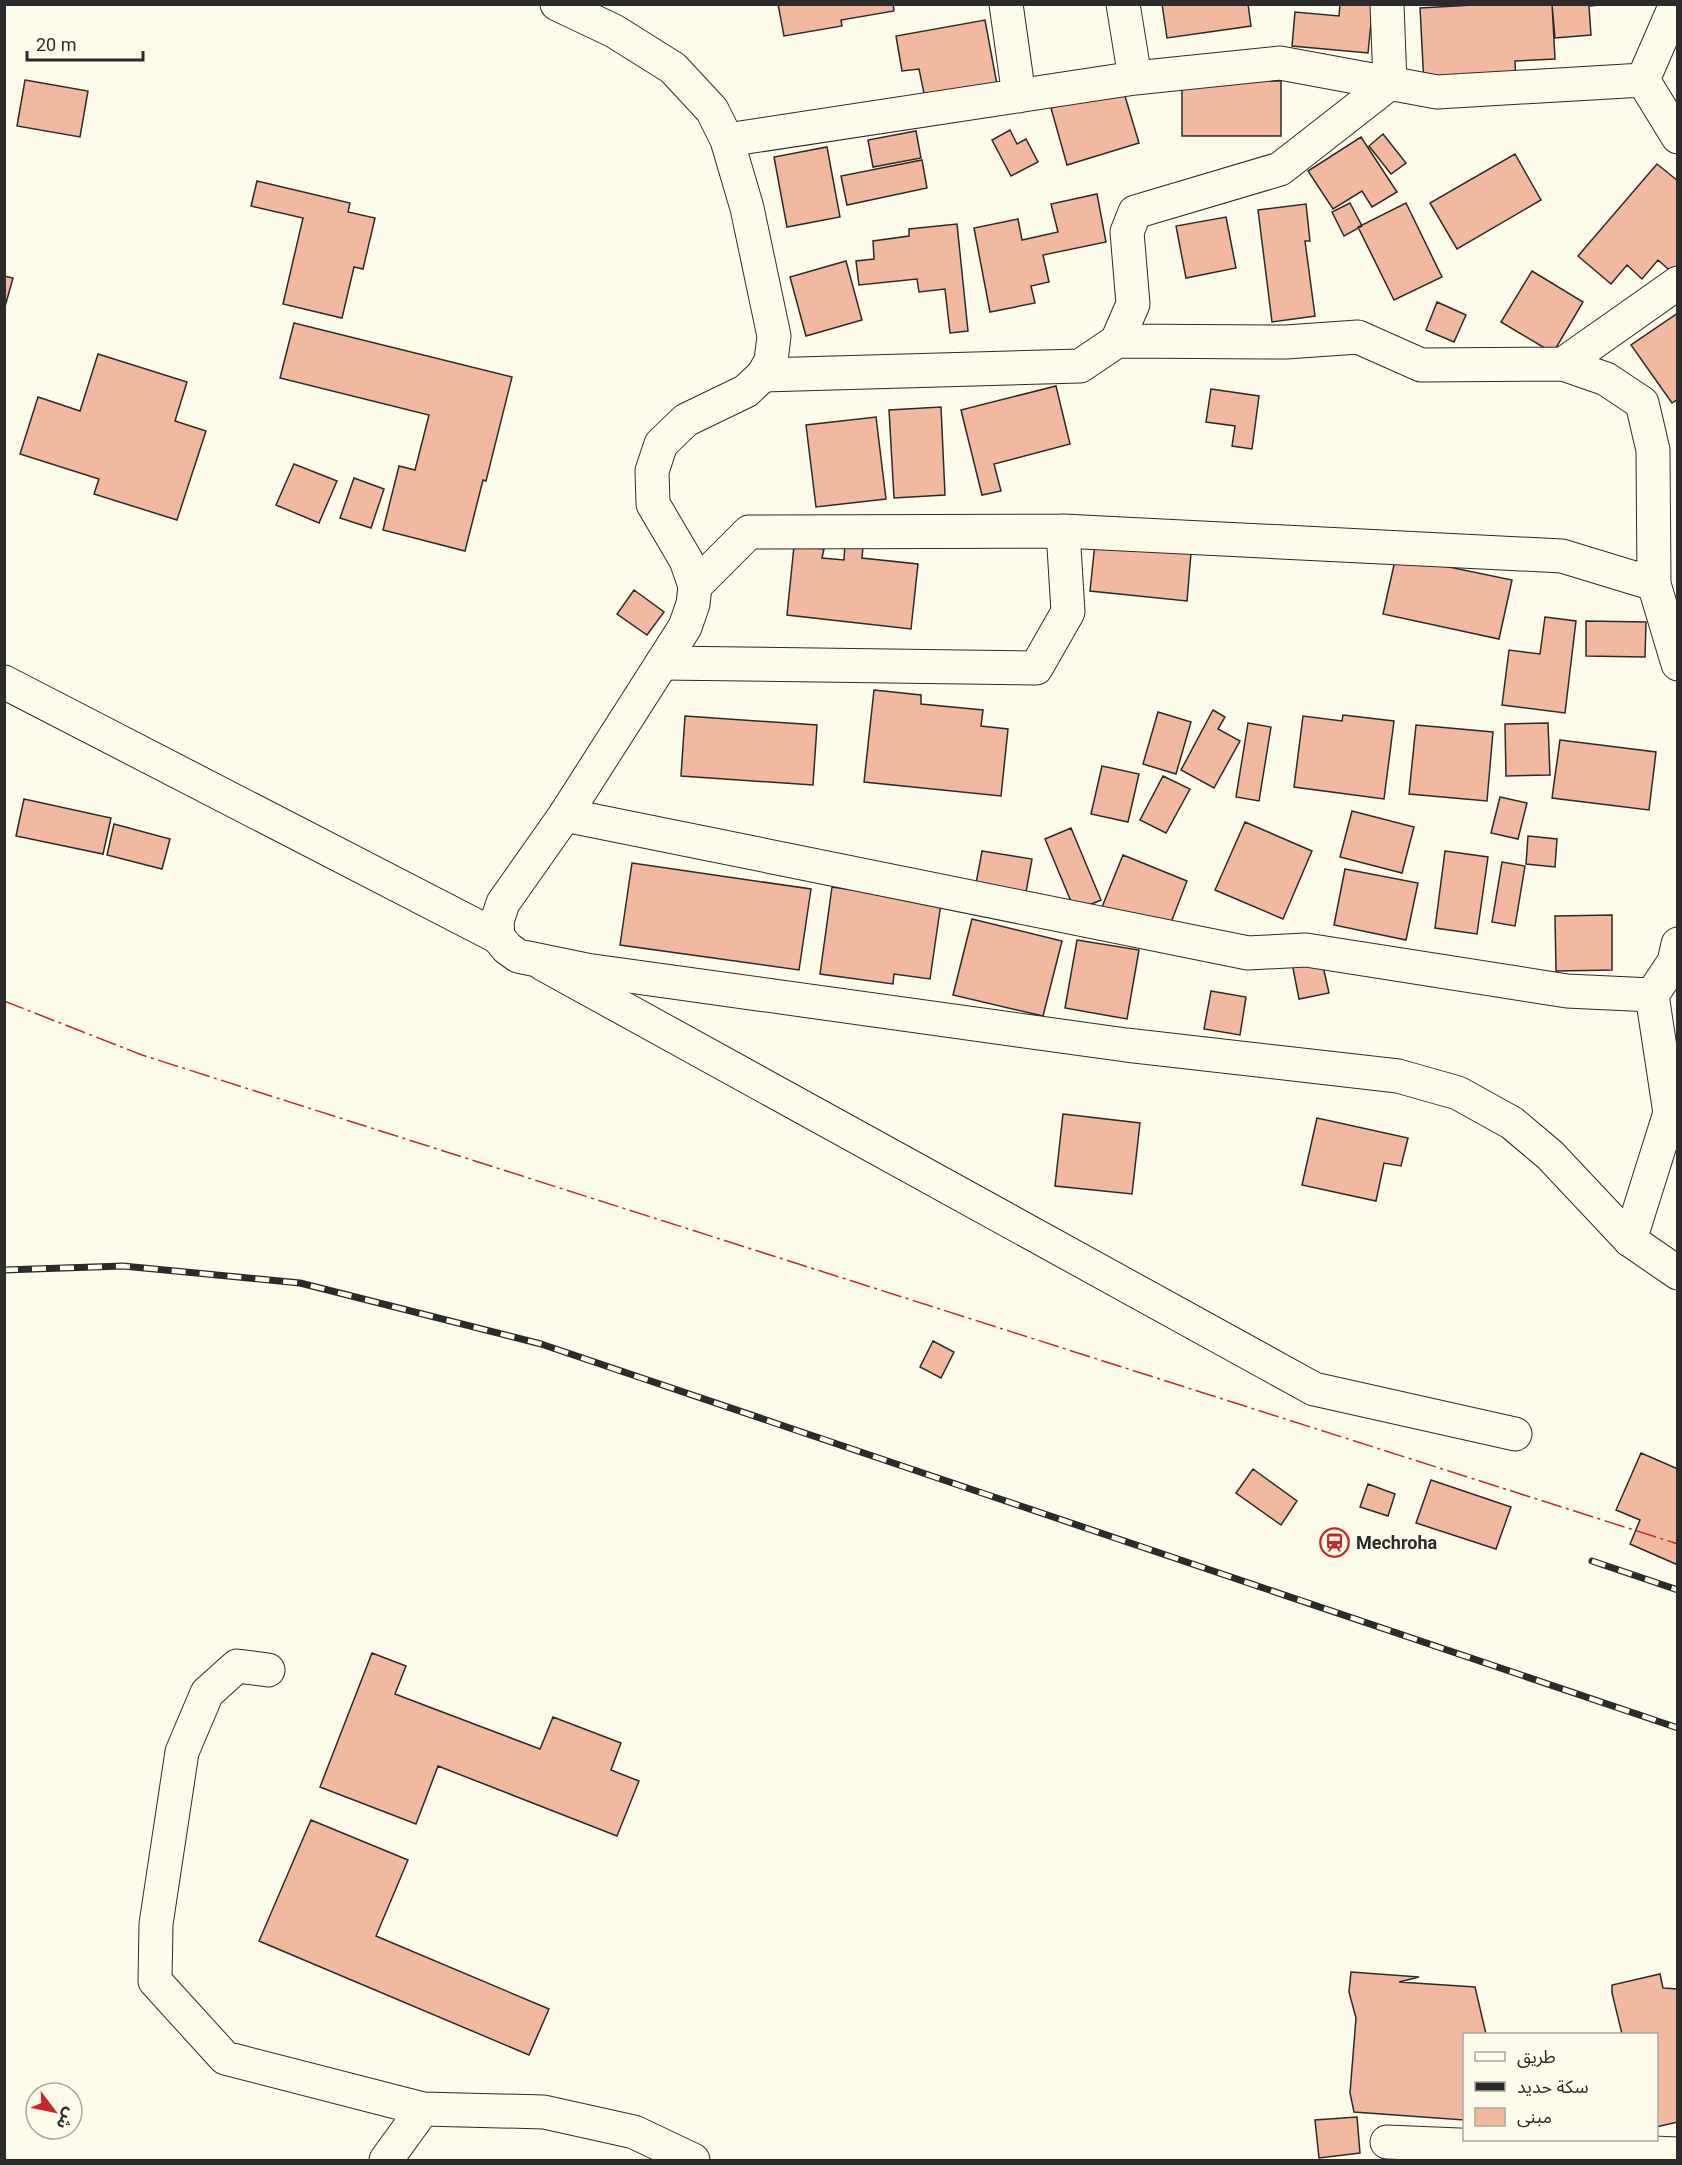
<svg xmlns="http://www.w3.org/2000/svg" width="1682" height="2165" viewBox="0 0 1682 2165" font-family="Roboto,'Noto Sans Arabic',sans-serif">
<style>
.building{fill:#f2b8a0;stroke:#2b2b2b;stroke-width:1.5}
.lines{fill:none;stroke-linecap:round;stroke-linejoin:round}
.minor-casing{stroke:#2b2b2b;stroke-width:35}
.major-casing{stroke:#2b2b2b;stroke-width:35}
.minor{stroke:#fdfbea;stroke-width:33}
.major{stroke:#fdfbea;stroke-width:33}
.rail-casing{stroke:#2b2b2b;stroke-width:7}
.rail{stroke:#fdfbea;stroke-width:4.5;stroke-dasharray:14;stroke-linecap:butt}
.power{stroke:#c62828;stroke-width:1.5;stroke-dasharray:21 4.5 3 4.5;stroke-linecap:butt}
.labels{text-anchor:middle;stroke-width:4.5;stroke-linejoin:round;paint-order:stroke}
.poi-label{font-size:18px;font-weight:bold;fill:#2b2b2b;stroke:#fdfbea;text-anchor:start}
</style>
<rect width="100%" height="100%" fill="#fdfbea"/>
<path class="building" d="M778 4H893L894 11 841 20 842 26 784 36Z
M1162 4H1248L1251 26 1167 38Z
M1340 4H1373L1368 53 1292 46 1295 12 1339 16Z
M1491 4H1552L1555 59 1515 61 1516 81 1424 85 1420 8Z
M1552 4H1612L1589 6 1591 35 1555 38Z
M985 20 998 90 926 103 919 69 902 71 896 36Z
M25 80 88 91 80 137 17 126Z
M1182 81H1281V136H1182Z
M1122 86 1139 143 1067 165 1051 108Z
M1010 130 1017 144 1026 139 1038 162 1011 176 992 140Z
M916 131 921 158 873 167 868 140Z
M1383 134 1406 163 1391 174 1369 146Z
M1361 137 1397 192 1372 207 1362 191 1333 209 1308 171Z
M827 147 840 217 787 227 774 157Z
M1515 154 1541 200 1457 249 1430 203Z
M922 160 927 188 847 205 841 176Z
M1657 164 1678 181V272L1675 275 1658 260 1642 279 1627 265 1611 284 1578 256Z
M257 181 350 203 348 212 375 218 363 269 354 267 342 318 283 304 303 218 251 206Z
M1097 194 1106 242 1043 255 1049 282 1031 286 1035 303 990 312 974 228 1018 219 1022 240 1058 232 1051 204Z
M1350 203 1362 226 1344 236 1332 212Z
M1406 203 1442 277 1394 300 1358 227Z
M1306 204 1310 241H1305L1315 316 1272 322 1258 210Z
M1226 217 1236 268 1186 278 1176 226Z
M957 224 968 331 950 333 945 289 919 292 917 279 859 285 856 261 874 259 873 241 909 236V229Z
M846 261 862 320 806 336 790 277Z
M1532 271 1583 302 1553 353 1501 322Z
M4 276 13 278 4 310Z
M1437 302 1466 315 1454 342 1426 330Z
M1678 313V399L1672 403 1631 345Z
M294 323 512 377 486 481 483 480 465 551 383 530 399 466 415 470 429 415 280 378Z
M98 354 187 382 175 421 206 431 177 520 94 494 99 479 20 454 38 397 80 411Z
M1056 386 1070 444 994 464 1001 491 982 495 961 410Z
M1211 389 1259 396 1252 449 1232 446 1235 426 1206 422Z
M941 407 945 495 894 498 889 410Z
M876 417 886 499 816 507 806 425Z
M294 464 337 481 319 523 276 505Z
M354 478 384 489 371 528 340 518Z
M1095 543 1191 553 1187 601 1090 591Z
M845 544 863 546 862 558 918 564 911 629 787 615 794 546 824 549 822 558 844 560Z
M1396 556 1512 580 1499 639 1383 614Z
M634 590 664 612 647 635 617 614Z
M1545 617 1576 621 1565 713 1502 705 1509 650 1540 654Z
M1586 621 1646 622 1645 657 1586 656Z
M874 690 921 695V704L983 710 981 726 1008 729 1001 796 864 782Z
M1213 710 1225 717 1218 729 1240 741 1214 788 1181 770Z
M1158 712 1191 722 1176 774 1143 764Z
M1343 715 1394 721 1384 799 1294 787 1303 716 1342 721Z
M685 716 817 725 813 785 681 776Z
M1248 723 1271 727 1259 801 1236 797Z
M1548 723 1550 775 1506 776 1505 724Z
M1416 725 1493 732 1487 801 1409 794Z
M1560 740 1656 752 1649 810 1552 798Z
M1102 766 1139 774 1128 822 1091 814Z
M1163 776 1190 789 1166 833 1140 820Z
M1500 797 1527 803 1518 839 1491 833Z
M24 799 111 818 103 854 16 836Z
M1352 811 1414 827 1402 873 1340 857Z
M1245 822 1312 851 1283 919 1215 890Z
M114 824 170 839 162 869 107 855Z
M1071 828 1101 900 1075 911 1045 839Z
M1528 836 1557 839 1555 867 1526 864Z
M982 851 1032 859 1025 898 975 889Z
M1445 851 1488 857 1477 934 1435 928Z
M1123 855 1187 881 1167 933 1102 907Z
M1502 862 1525 866 1515 926 1492 922Z
M632 863 811 889 799 970 620 945Z
M1345 869 1418 883 1406 940 1334 925Z
M832 887 941 903 930 979 894 974 893 984 820 974Z
M1612 915V970L1556 971 1555 916Z
M972 919 1062 941 1043 1016 953 995Z
M1077 940 1139 950 1127 1019 1065 1008Z
M1321 957 1329 993 1299 999 1292 963Z
M1211 991 1246 997 1240 1035 1204 1029Z
M1063 1114 1140 1123 1132 1194 1055 1186Z
M1317 1118 1408 1138 1401 1166 1384 1163 1376 1201 1302 1185Z
M933 1341 954 1352 941 1378 920 1367Z
M1641 1453 1678 1469V1565L1630 1544 1640 1520 1616 1510Z
M1253 1469 1297 1501 1281 1525 1236 1493Z
M1431 1480 1511 1507 1496 1549 1416 1523Z
M1368 1484 1395 1494 1388 1516 1360 1507Z
M372 1653 406 1666 395 1694 540 1749 553 1717 621 1743 611 1770 639 1781 617 1836 438 1766 416 1824 320 1787Z
M311 1820 408 1860 376 1936 549 2009 529 2055 259 1941Z
M1351 1972 1419 1977 1399 1982 1475 1987 1486 2034H1464V2120L1354 2112 1350 2093 1356 2018 1349 1992Z
M1660 1974 1663 1988 1678 1989V2122L1656 2127V2034H1622L1612 1993V1985Z
M1357 2117 1360 2153 1319 2158 1315 2120Z"/>
<g class="lines">
<defs>
<path id="minor" d="M1006 4 1019 96
M1123 4 1135 78
M1643 80 1676 4
M727 140 1135 78 1280 63 1437 92 1643 80 1678 137
M1117 341 1286 342 1358 337 1421 365 1563 364 1606 379 1642 403 1653 450 1654 584
M1563 364 1678 283
M763 375 1080 366 1117 341 1133 304 1127 232 1135 212 1280 169 1390 83 1387 4
M695 586 749 532 1063 531 1562 556 1654 584 1678 664
M662 663 1036 668 1068 612 1063 531
M4 682 498 937
M565 815 1248 953 1306 950 1567 991 1652 995 1674 962 1678 944
M543 964 1314 1389 1515 1434
M1630 1240 1670 1113 1652 995
M268 1670 237 1666 207 1693 182 1752 156 1924 155 1981 225 2058 423 2109 544 2112 634 2132 693 2160
M1387 2142 1678 2154
M386 2160 423 2109"/>
<path id="major" d="M557 4 614 31 673 68 712 110 727 140 747 208 774 336 771 361 763 375 746 391 686 420 661 444 652 471 653 504 686 560 695 586 693 604 685 627 565 815 503 903 497 921 498 937 507 948 518 956 586 970 1126 1045 1398 1076 1458 1093 1512 1123 1550 1155 1630 1240 1678 1273"/>
</defs>
<use href="#minor" class="minor-casing"/>
<use href="#major" class="major-casing"/>
<use href="#minor" class="minor"/>
<use href="#major" class="major"/>
<defs>
<path id="rail" d="M4 1270 123 1266 300 1283 541 1344 1678 1728
M1592 1561 1678 1590"/>
</defs>
<use href="#rail" class="rail-casing"/>
<use href="#rail" class="rail"/>
<path class="power" d="M4 1001 142 1055 1678 1544"/>
</g>
<defs>
<symbol id="station-ring" viewBox="-11 -11 22 22"><circle r="9.5" fill="#fdfbea" stroke="#c62828" stroke-width="1.5"/><path d="M-3-6H3Q5-6 5-4V2Q5 4 3 4L4.5 6H3L1.5 4h-3L-3 6H-4.5L-3 4Q-5 4-5 2V-4Q-5-6-3-6ZM-3.5-4v3h7v-3ZM-3.5 1v1.5H-2V1ZM2 1v1.5H3.5V1Z" fill="#c62828"/></symbol>
</defs>
<g fill-rule="evenodd">
<use href="#station-ring" x="1318" y="1526" width="33" height="33"/>
</g>
<g class="labels">
<g class="poi-label">
<text x="1356" y="1549">Mechroha</text>
</g>
</g>
<rect width="1682" height="2165" fill="none" stroke="#2b2b2b" stroke-width="12"/>
<rect x="1463" y="2033" width="195" height="108" fill="#fdfbea" stroke="#a9a89e" stroke-width="1.5"/>
<rect x="1475" y="2052" width="30" height="9" fill="#fdfbea" stroke="#a9a89e" stroke-width="1.5"/>
<text x="1517" y="2063" font-size="18" fill="#2b2b2b">طريق</text>
<rect x="1475" y="2082" width="30" height="9" fill="#2b2b2b" stroke="#a9a89e" stroke-width="1.5"/>
<text x="1517" y="2093" font-size="18" fill="#2b2b2b">سكة حديد</text>
<rect x="1475" y="2108" width="30" height="18" fill="#f2b8a0" stroke="#a9a89e" stroke-width="1.5"/>
<text x="1517" y="2123" font-size="18" fill="#2b2b2b">مبنى</text>
<g transform="translate(54 2111) rotate(122)"><circle r="28" fill="#fdfbea" stroke="#a9a89e" stroke-width="1.5"/>
<path d="M0-4.5L10 22L0 15L-10 22Z" fill="#c62828"/>
<text y="-9" font-size="16" font-weight="bold" text-anchor="middle" fill="#2b2b2b">ش</text>
</g>
<path d="M27 51v9h116v-9" fill="none" stroke="#2b2b2b" stroke-width="3"/>
<text x="36" y="51" font-size="18" fill="#2b2b2b" stroke="#fdfbea" stroke-width="4.5" paint-order="stroke">20 m</text>
</svg>
